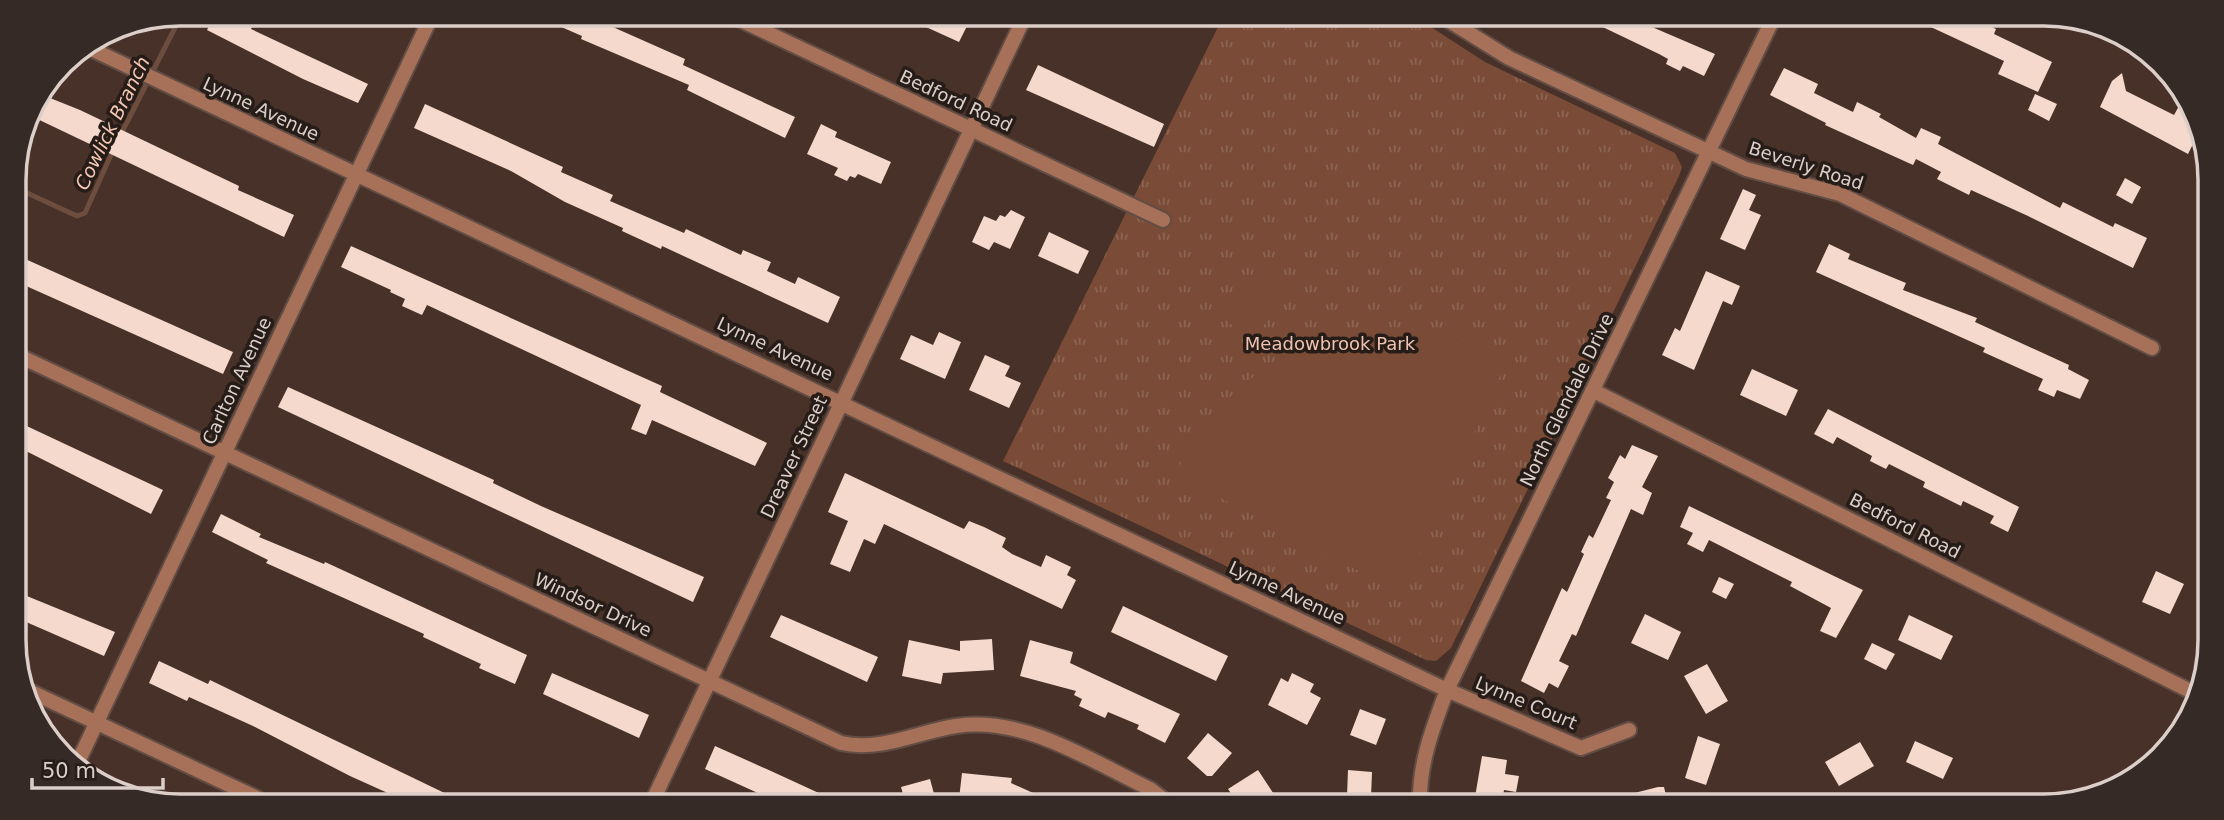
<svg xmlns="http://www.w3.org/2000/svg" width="2224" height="820" viewBox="0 0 2224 820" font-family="'DejaVu Sans',sans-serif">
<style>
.park{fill:url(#park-tufts)}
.pitch{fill:#7a4c37}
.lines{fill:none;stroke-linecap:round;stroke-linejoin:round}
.stream{stroke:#6d4d3e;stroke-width:5}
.building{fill:#f5d9cd}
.street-casing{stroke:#624d45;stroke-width:18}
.street{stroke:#a77058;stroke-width:14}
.labels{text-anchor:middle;stroke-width:7;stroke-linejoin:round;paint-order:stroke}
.street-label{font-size:18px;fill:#dccec8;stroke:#261c18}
.park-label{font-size:18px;fill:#f0c3b0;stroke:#261c18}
.water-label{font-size:19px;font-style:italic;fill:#f5c8b4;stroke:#261c18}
.rim{fill:none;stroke:#dccec8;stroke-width:3.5}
</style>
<defs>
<pattern id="park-tufts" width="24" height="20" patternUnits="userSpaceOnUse" patternTransform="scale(1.75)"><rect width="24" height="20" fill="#7a4c37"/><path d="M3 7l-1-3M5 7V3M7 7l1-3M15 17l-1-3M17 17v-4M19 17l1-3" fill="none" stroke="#8c6552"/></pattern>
</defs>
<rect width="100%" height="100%" fill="#473128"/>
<path class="park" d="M1222 19 1420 20 1485 62 1675 153 1682 167 1679 176 1451 648 1436 661 1426 660 1003 461Z"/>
<path class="pitch" d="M1262 263 1293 288 1251 341 1220 315Z
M1388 329 1447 334 1509 356 1407 583 1393 589 1175 474C1221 385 1287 337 1388 329Z"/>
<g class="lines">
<path class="stream" d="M120 136 182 14
M14 187 77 216 85 213 114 148"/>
</g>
<path class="building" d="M215 14H258L251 29 368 84 358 103 303 79 207 30Z
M536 16H588L685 59 683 65 795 117 785 138 687 90 689 85 581 39 582 36Z
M931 17H942L971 18 959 42 926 27Z
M1588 20 1638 21 1715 54 1704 76 1683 66 1680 71 1666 64 1668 59 1659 54Z
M1920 22H1981L1996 29 1994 34 2052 62 2038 92 1998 74 2004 61Z
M1038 65 1164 124 1154 147 1026 90Z
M1784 68 1818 84 1814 93 1853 112 1857 102 1881 114 1879 117 1916 138 1921 128 1941 137 1938 144 2060 208 2063 202 2113 227 2115 223 2147 238 2133 268 2028 216 1971 190 1969 195 1937 179 1941 172 1916 159 1913 165 1825 125 1826 123 1770 95Z
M2122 73 2126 91 2174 115 2179 106 2187 110 2198 134 2188 154 2100 107 2112 81Z
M40 94 80 110 239 186 238 190 294 215 284 237 29 115Z
M2035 94 2057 104 2049 121 2028 110Z
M425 104 563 167 561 172 613 195 610 201 684 233 686 229 741 255 743 250 771 262 767 271 795 284 798 277 840 297 828 323 662 246 661 249 622 231 623 228 565 202 511 171 414 128Z
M821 124 837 132 835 137 891 162 881 184 858 174 855 178 850 176 847 181 834 175 838 168 807 154Z
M2125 178 2141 187 2132 204 2116 195Z
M1743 189 1756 195 1749 210 1761 215 1745 250 1720 239Z
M1011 210 1025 217 1010 249 994 242 989 250 972 242 984 216 996 221 1000 215 1005 217Z
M1049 232 1089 251 1078 274 1038 256Z
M1829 244 1850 254 1848 259 1906 283 1903 290 1977 318 1975 322 2069 365 2068 369 2089 380 2080 399 2057 390 2054 397 2038 390 2043 379 1983 352 1985 348 1816 272Z
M351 246 662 386 660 392 767 443 755 466 652 420 646 435 631 429 641 405 427 305 422 315 402 306 405 299 390 292 391 290 341 267Z
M23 258 233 352 223 374 15 281Z
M1706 271 1740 286 1732 305 1723 301 1694 370 1662 355 1675 328 1680 331Z
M939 332 961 342 945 379 900 359 911 335 933 345Z
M985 355 1010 366 1005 376 1021 383 1009 408 969 390Z
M1752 369 1798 390 1786 416 1740 395Z
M288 387 494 480 493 483 541 506 704 577 693 602 278 407Z
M1828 409 2019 507 2008 532 1990 523 1994 516 1963 501 1961 506 1923 487 1925 482 1889 464 1886 469 1870 461 1872 456 1837 437 1833 444 1814 434Z
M16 421 163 490 151 514 16 446Z
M1632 445 1658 456 1642 487 1652 493 1643 515 1631 509 1576 636 1572 634 1559 661 1569 666 1558 688 1549 683 1544 693 1521 681 1562 588 1567 592 1584 554 1581 552 1589 535 1593 538 1611 500 1606 498 1614 482 1608 478 1620 455 1625 459Z
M845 473 964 529 969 521 984 527 1006 538 1002 547 1012 554 1041 567 1046 555 1071 567 1067 575 1076 580 1062 609 884 524 875 544 864 539 850 572 830 564 848 521 828 512Z
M1689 506 1863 590 1836 638 1820 631 1831 608 1790 586 1792 582 1709 540 1703 552 1687 544 1693 533 1680 527Z
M221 514 261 534 259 537 324 564 325 562 527 655 515 684 479 668 481 664 423 637 424 634 266 563 268 560 212 532Z
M2156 571 2184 584 2170 614 2142 602Z
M1719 577 1734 584 1726 599 1712 592Z
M17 592 115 632 104 656 17 618Z
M1123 606 1228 656 1216 681 1111 632Z
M1645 614 1681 632 1668 660 1631 643Z
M781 615 878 657 867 682 770 637Z
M1909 615 1953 636 1941 660 1898 640Z
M992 639 994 670 943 673 941 684 902 676 909 640 960 651V641Z
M1030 640 1073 652 1070 663 1180 714 1165 743 1137 729 1139 725 1108 712 1105 718 1079 706 1082 699 1074 695 1076 691 1020 676Z
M1872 643 1895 654 1886 670 1864 659Z
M159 661 208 684 210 680 457 799H401L350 776 253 726 189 697 187 701 149 683Z
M1707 664 1728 701 1706 714 1684 676Z
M552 673 649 715 639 738 543 694Z
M1292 673 1314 684 1310 692 1321 698 1307 725 1268 705 1281 678 1288 682Z
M1360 709 1386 719 1376 745 1350 735Z
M1208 733 1232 753 1212 776H1207L1187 758Z
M1698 736 1720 744 1706 785 1685 778Z
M1915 741 1953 758 1943 779 1906 762Z
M1860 742 1874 766 1839 786 1825 762Z
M715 746 771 771 834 800H757L760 794 705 769Z
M1482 756 1507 760 1505 774 1519 776 1516 792 1504 790 1502 803H1474Z
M1258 770 1279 802H1237L1228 789Z
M1348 770 1372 772 1371 797 1347 796Z
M962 773 1012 778 1011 783 1051 801 959 799Z
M930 779 936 801H905L901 787Z
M1658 787H1664L1668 804H1612L1611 799Z"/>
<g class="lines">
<defs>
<path id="street" d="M732 16 1163 220
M1448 20 1509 58 1746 169 1840 194 2152 348
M85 46 1447 690 1581 748 1629 730
M15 354 841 743C880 752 917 732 956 726 1025 716 1089 760 1150 789L1167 802
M1594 391 2200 696
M25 689 257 798
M77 764 432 15
M653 800 1024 18
M1420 803C1419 763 1433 727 1447 690L1772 21"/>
</defs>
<use href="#street" class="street-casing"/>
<use href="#street" class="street"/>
</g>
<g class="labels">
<g class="street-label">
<text transform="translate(956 101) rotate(25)" y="6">Bedford Road</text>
<text transform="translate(261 109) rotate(25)" y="6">Lynne Avenue</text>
<text transform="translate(1806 166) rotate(18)" y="6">Beverly Road</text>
<text transform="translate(775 349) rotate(25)" y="6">Lynne Avenue</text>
<text transform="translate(237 381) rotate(-65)" y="6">Carlton Avenue</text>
<text transform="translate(1567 400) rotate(-64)" y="6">North Glendale Drive</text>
<text transform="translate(794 457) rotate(-65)" y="6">Dreaver Street</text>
<text transform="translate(1905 526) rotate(27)" y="6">Bedford Road</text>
<text transform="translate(1287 593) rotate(25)" y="6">Lynne Avenue</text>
<text transform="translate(593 605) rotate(25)" y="6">Windsor Drive</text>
<text transform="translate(1526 703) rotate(23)" y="6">Lynne Court</text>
</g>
<g class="park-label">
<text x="1330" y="350">Meadowbrook Park</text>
</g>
<g class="water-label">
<text transform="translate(112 123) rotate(-64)" y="7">Cowlick Branch</text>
</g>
</g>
<path d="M0 0H2224V820H0ZM180 26H2044A154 154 0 0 1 2198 180V640A154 154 0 0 1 2044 794H180A154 154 0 0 1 26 640V180A154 154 0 0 1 180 26Z" fill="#352a26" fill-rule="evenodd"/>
<path class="rim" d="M180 26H2044A154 154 0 0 1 2198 180V640A154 154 0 0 1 2044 794H180A154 154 0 0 1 26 640V180A154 154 0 0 1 180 26Z"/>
<path d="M32 778v10h131v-10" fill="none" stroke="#dccec8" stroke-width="3.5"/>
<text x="42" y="778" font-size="21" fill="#dccec8" stroke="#261c18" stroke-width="5" paint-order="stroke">50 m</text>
</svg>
